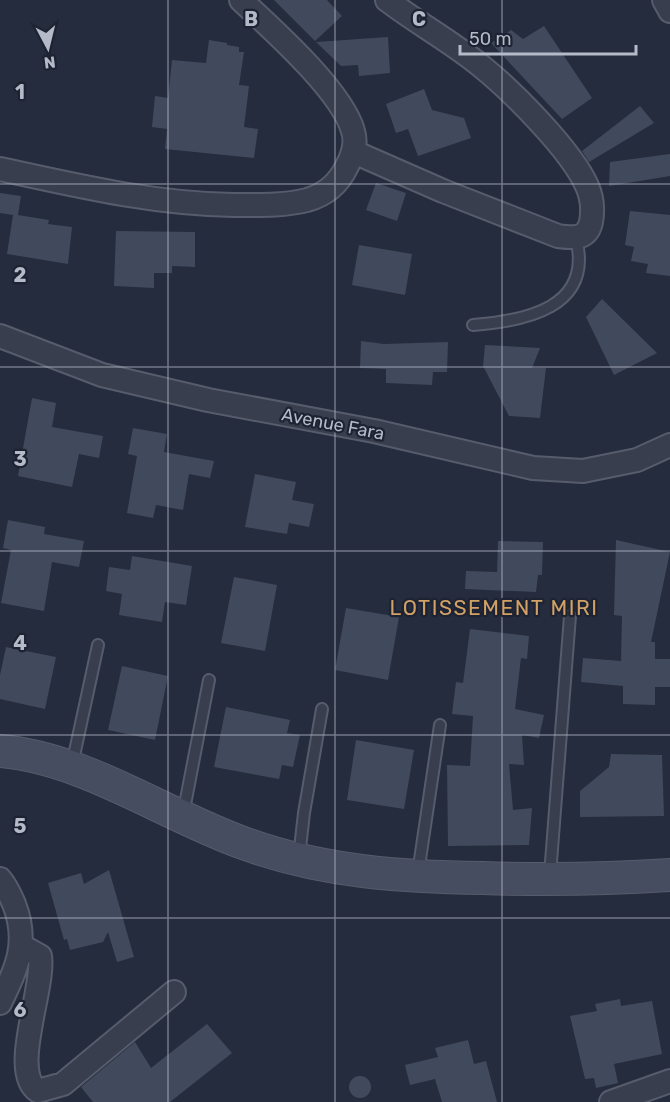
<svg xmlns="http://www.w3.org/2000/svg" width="670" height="1102" viewBox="0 0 670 1102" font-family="Rubik,sans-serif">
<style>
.building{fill:#414a5c}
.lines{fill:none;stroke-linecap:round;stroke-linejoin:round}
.lane-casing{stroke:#565c6b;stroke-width:14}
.street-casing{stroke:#565c6b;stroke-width:26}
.secondary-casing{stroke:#565c6b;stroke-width:34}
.lane{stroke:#383e4d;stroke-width:10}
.street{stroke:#383e4d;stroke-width:22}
.secondary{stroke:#464d60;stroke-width:32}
.grid{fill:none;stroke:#b4bac8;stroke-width:1.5;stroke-opacity:0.55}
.labels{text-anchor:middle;stroke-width:4.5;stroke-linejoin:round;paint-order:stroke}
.street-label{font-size:18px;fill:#b4bac8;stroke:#1d2332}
.quarter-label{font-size:21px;letter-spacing:1.5px;fill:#d2a166;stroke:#1d2332}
.grid-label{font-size:20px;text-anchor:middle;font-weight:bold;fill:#b4bac8;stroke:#1d2332;stroke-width:4.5;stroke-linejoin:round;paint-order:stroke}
</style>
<rect width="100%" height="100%" fill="#242c3d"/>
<path class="building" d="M274 0H327L342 16 315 41Z
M544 26 592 98 562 119 491 43 511 30 523 39Z
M388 37 390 73 359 76 358 65 341 66 316 42Z
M209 40 227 43V45L239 47V52H244L239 85 249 86 244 127 258 129 254 158 165 149 167 129 152 127 155 96 168 98 172 60 206 63Z
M424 89 432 110 464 118 471 138 418 156 408 129 396 133 386 104Z
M640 106 654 123 589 162 582 151Z
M670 154V176L609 186 610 162Z
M376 183 406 193 397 221 366 210Z
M0 193 21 196 18 215 49 220 48 224 72 227 68 264 7 254 13 215 0 213Z
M630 211 670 215V276L646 273 648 264 631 261 634 247 625 245Z
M116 231 195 232V267L172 266V273H154V288L114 286Z
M359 245 412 254 405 295 352 285Z
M602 299 657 353 614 375 586 317Z
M361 341 384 344 448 342 447 372H433L432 385 386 383V369L360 368Z
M485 345 540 348 532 368H546L540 418 509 416 483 366Z
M32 398 56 403 52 427 103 436 99 458 79 454 72 487 18 476Z
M133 428 167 434 164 452 214 461 210 478 189 474 183 510 156 505 153 518 127 513 137 456 128 454Z
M255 474 296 482 292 500 314 504 309 527 289 523 287 534 245 527Z
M8 520 45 527 44 534 84 541 79 567 52 562 44 611 1 603 11 550 3 548Z
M616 540 670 552 651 642H655V659H670V687H655V705L623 704V686L581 682 583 658 621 661 622 616 614 615Z
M498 541 543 542 542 575H538L536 592 465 589 466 571 497 572Z
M132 556 192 566 186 605 165 602 162 622 119 615 122 594 106 591 109 567 130 570Z
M234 577 277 585 265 651 221 643Z
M346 608 399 617 388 680 335 670Z
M470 629 529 636 527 659 521 658 515 709 544 715 539 738 522 735 524 765 509 764 513 810 532 808 529 845 448 846 447 765 470 766 473 716 452 714 456 682 463 683Z
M6 647 56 657 45 709 0 699V675Z
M122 666 168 676 155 740 108 730Z
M226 707 290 720 287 733 300 735 293 767 282 765 279 779 214 767Z
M356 740 414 750 404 809 347 800Z
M611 754 662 755 664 816 580 817V791L609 767Z
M109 870 134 957 117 962 108 932 103 942 70 950 67 939 64 940 48 883 81 873 84 884Z
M620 999 621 1006 652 1001 662 1054 614 1064 618 1083 596 1088 594 1078 585 1079 570 1016 597 1011 595 1004Z
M207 1024 232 1053 170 1102H93L81 1087 135 1042 151 1068Z
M468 1040 474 1064 486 1061 497 1102H442L435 1079 410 1085 405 1065 438 1057 435 1048Z
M349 1087a11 11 0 1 1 22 0a11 11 0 1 1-22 0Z"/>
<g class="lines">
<defs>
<path id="lane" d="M473 325C525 321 594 308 576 238
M72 765 98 645
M183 815 209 680
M299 857 304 813 322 709
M418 873 440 725
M550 875 570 616"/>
<path id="street" d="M664 0 670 11
M354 152 443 191 558 236C573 238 587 240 591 222 593 211 592 197 587 186 571 150 513 92 481 66 452 42 417 23 387 0
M0 169C78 186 154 204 234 205 258 205 283 206 307 200 325 195 339 183 347 166 353 155 357 144 353 131 342 91 272 29 241 0
M0 336 102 375 208 400 374 431 533 468 583 471 637 460 670 445
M0 879C7 887 10 895 14 904 29 942 17 968 0 1003
M22 946 40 956C45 988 9 1072 38 1091L63 1084 174 992
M611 1102 670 1081"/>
<path id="secondary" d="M0 751C85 758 166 816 246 844 323 872 403 877 483 878 546 880 608 879 670 875"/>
</defs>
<use href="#lane" class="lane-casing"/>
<use href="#street" class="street-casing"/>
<use href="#secondary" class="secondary-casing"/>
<use href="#lane" class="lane"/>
<use href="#street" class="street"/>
<use href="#secondary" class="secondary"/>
</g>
<path class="grid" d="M168 0V1102M335 0V1102M502 0V1102M0 184H670M0 367H670M0 551H670M0 735H670M0 918H670"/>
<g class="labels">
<g class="street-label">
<text transform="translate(333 424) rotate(11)" y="6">Avenue Fara</text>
</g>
<g class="quarter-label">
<text x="494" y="615">LOTISSEMENT MIRI</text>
</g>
</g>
<g class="grid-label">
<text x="251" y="26">B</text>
<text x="419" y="26">C</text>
<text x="20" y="99">1</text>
<text x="20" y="282">2</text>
<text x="20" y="466">3</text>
<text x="20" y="650">4</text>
<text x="20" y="833">5</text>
<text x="20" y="1017">6</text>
</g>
<g transform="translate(48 48) rotate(173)" stroke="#1d2332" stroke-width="4.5" paint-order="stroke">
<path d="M0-4.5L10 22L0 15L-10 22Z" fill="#b4bac8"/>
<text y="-9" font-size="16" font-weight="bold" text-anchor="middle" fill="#b4bac8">N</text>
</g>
<path d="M460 45v9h176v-9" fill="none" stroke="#b4bac8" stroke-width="3"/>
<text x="469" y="45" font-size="18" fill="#b4bac8" stroke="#1d2332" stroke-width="4.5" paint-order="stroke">50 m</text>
</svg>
